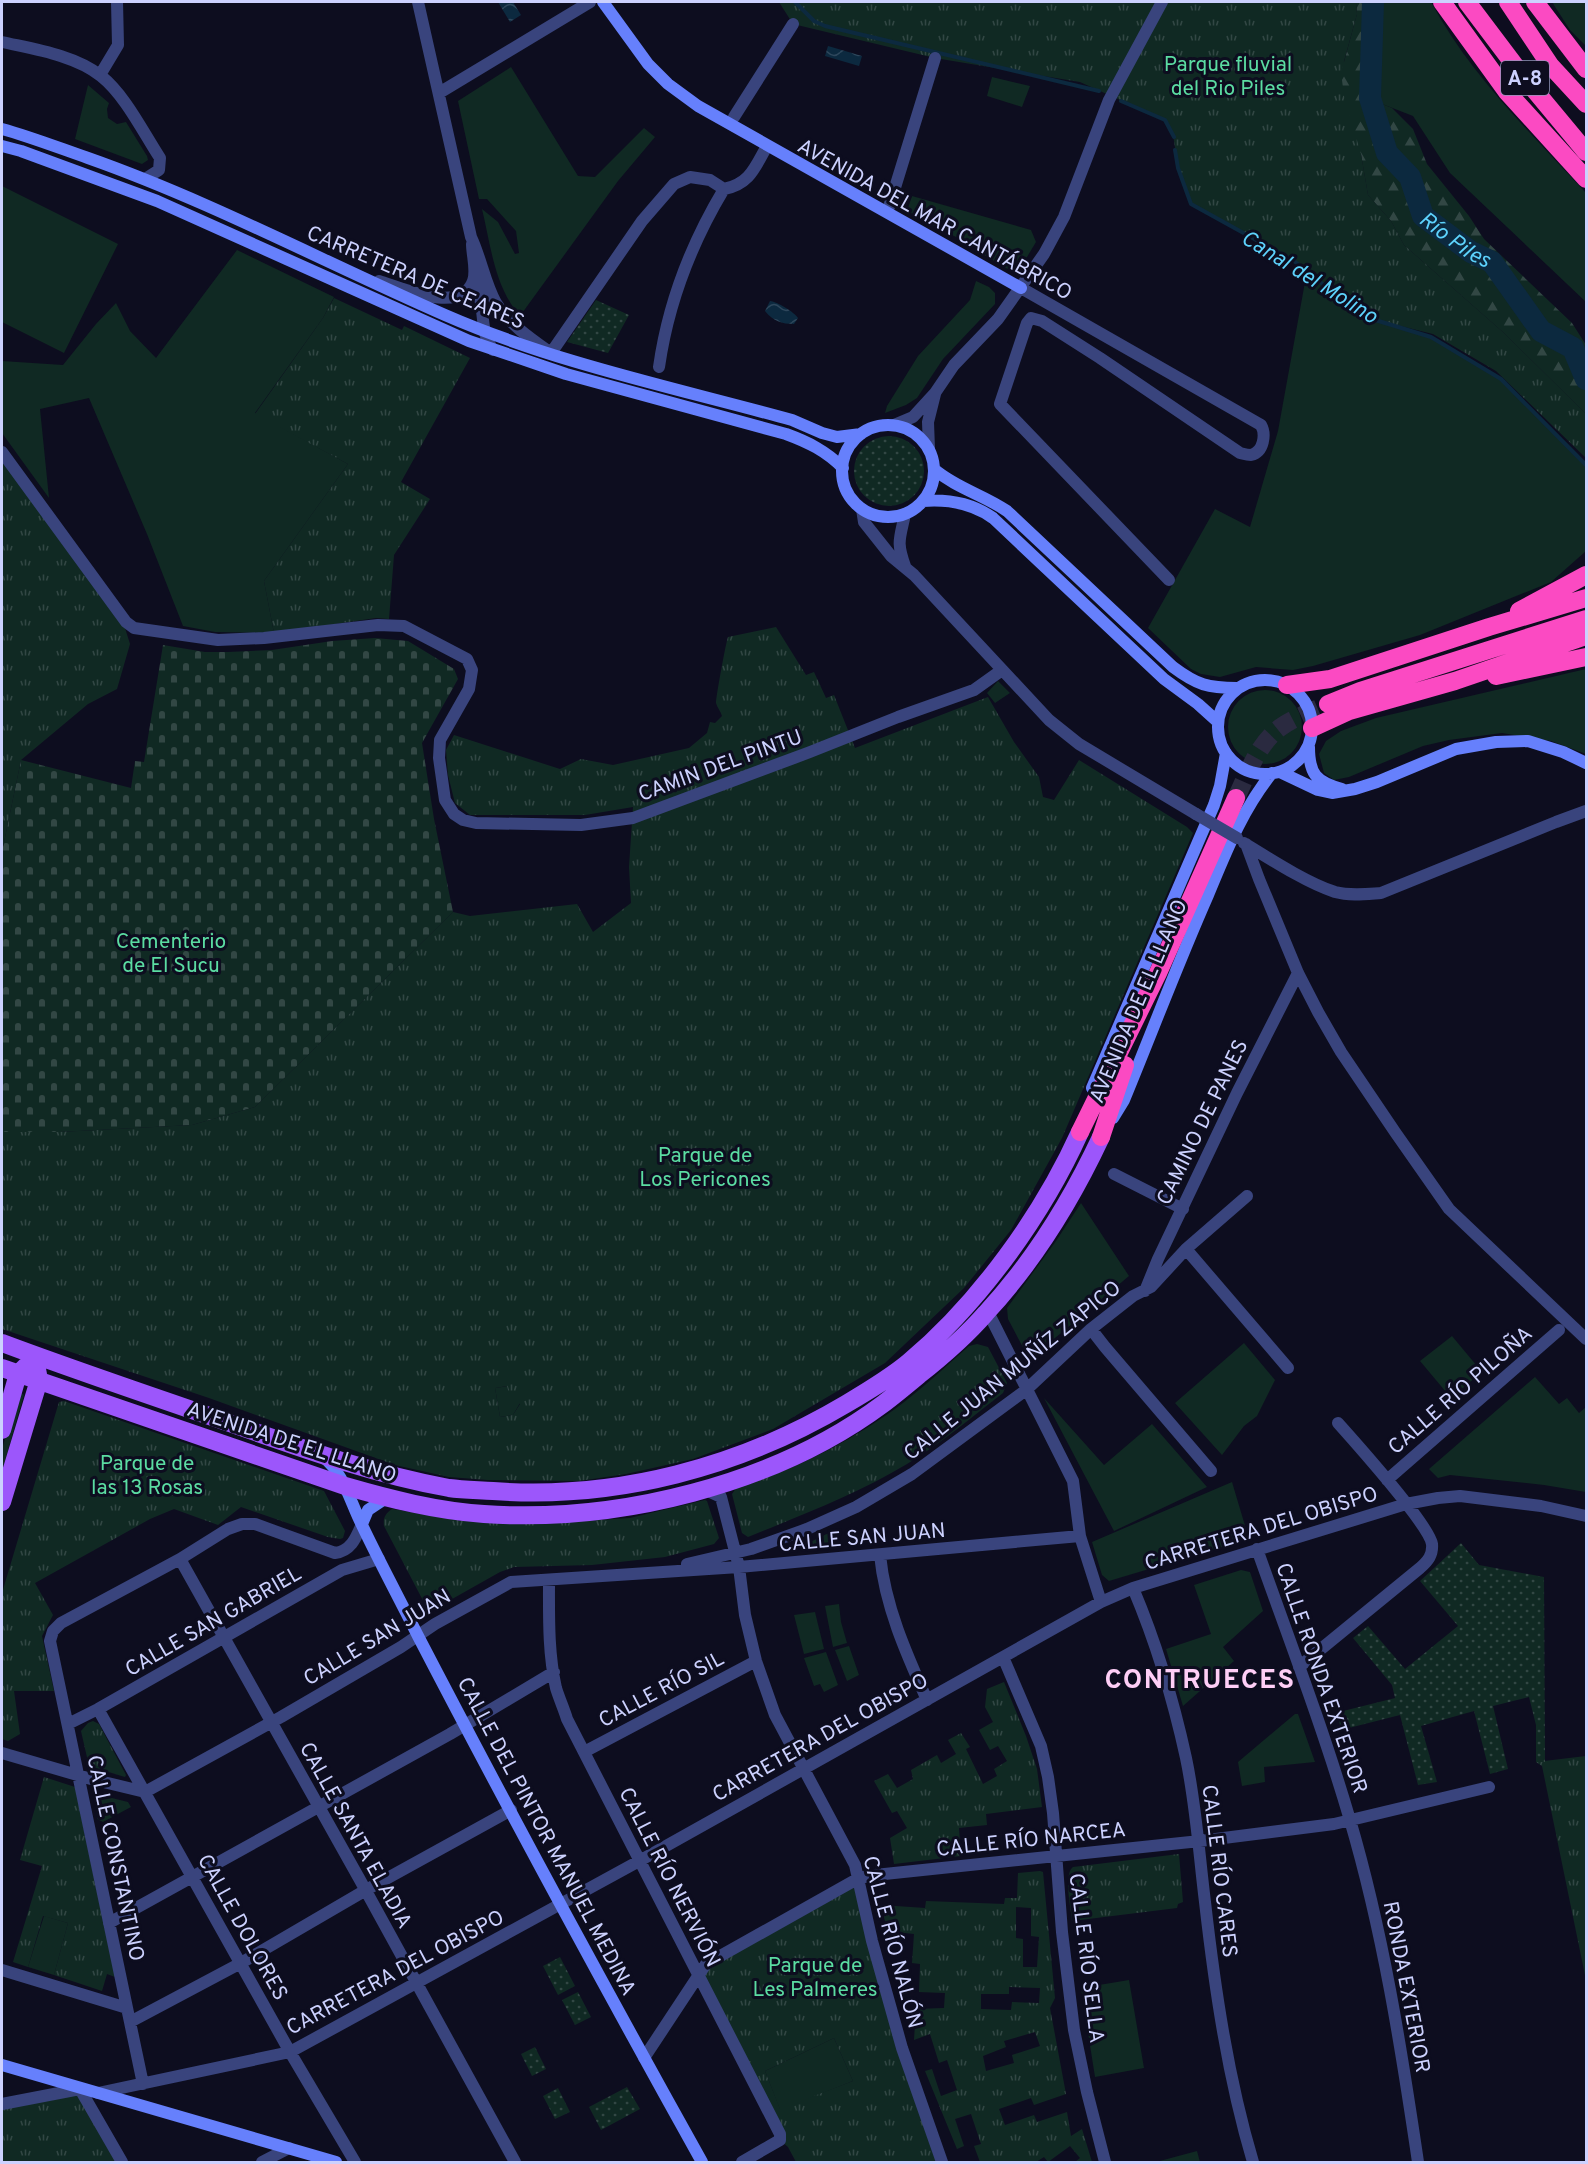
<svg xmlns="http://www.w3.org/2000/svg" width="1588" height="2164" viewBox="0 0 1588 2164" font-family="Overpass,sans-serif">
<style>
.grass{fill:#102923}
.forest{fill:url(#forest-firs)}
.cemetery{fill:url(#cemetery-stones)}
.park{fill:url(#park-tufts);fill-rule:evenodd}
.garden{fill:url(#garden-dots)}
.water{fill:url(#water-waves)}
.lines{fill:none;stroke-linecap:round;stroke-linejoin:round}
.stream{stroke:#0c293f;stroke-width:4}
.river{stroke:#0c293f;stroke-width:22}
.highway-tunnel{stroke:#2a2a40;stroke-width:18;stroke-dasharray:18 9;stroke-linecap:butt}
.street{stroke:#39447d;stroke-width:12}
.secondary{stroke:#6680fc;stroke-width:12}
.primary{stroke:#9c56fb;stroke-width:18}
.highway{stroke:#fb4ac2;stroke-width:18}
.street-bridge{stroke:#39447d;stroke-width:12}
.labels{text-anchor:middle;stroke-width:6;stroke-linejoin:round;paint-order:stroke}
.shield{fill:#0d0d1f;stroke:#9396bb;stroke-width:1.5}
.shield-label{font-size:20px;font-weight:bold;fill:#ccd1fe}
.park-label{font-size:21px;fill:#5bdca2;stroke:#0d0d1f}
.street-label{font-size:21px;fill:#ccd1fe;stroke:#0d0d1f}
.water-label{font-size:22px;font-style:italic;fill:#5dd2fc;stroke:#0d0d1f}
.district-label{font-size:27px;font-weight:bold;letter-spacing:1.5px;fill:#fecef6;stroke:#0d0d1f}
</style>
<defs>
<pattern id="forest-firs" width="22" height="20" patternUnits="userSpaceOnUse" patternTransform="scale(1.5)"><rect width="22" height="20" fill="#102923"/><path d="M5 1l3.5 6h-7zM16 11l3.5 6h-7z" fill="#324744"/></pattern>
<pattern id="cemetery-stones" width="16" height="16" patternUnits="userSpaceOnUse" patternTransform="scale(1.5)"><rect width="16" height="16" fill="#102923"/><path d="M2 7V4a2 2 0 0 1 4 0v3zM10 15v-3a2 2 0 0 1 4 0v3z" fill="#324744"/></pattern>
<pattern id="park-tufts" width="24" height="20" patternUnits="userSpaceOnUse" patternTransform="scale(1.5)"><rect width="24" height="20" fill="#102923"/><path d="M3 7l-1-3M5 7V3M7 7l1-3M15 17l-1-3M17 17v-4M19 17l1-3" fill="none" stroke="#324744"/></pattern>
<pattern id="garden-dots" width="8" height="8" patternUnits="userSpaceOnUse" patternTransform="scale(1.5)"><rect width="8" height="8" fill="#102923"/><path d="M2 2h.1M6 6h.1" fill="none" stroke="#324744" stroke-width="1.8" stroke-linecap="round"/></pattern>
<pattern id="water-waves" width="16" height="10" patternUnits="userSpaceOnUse" patternTransform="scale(1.5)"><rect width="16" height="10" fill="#0c293f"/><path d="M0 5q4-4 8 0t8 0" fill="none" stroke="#2e475c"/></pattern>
</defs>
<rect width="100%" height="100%" fill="#0d0d1f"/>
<path class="grass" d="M1379 2H1431C1470 75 1531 133 1586 193V302L1450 173 1413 116 1377 102Z
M1552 2H1586V46L1570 30Z
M511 67 578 176 595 177 644 128 655 137 618 181 520 316C494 286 491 246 482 209L498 222 515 254 519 253 516 231 487 199H479L458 101Z
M992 77 1030 86 1022 107 987 96Z
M88 85 109 103 107 109 108 118 117 124 126 122 147 156 148 160 142 164 75 139Z
M2 186 118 244 64 353 2 322Z
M912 196 1031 230 1036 242 1021 267 1011 271 979 252 978 248 924 221 925 218 915 212 913 214 907 211Z
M237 250 334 297 323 318 255 413 348 464 264 581 274 633 215 632 183 626 147 534 89 398 40 409 49 498 2 433V361L63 365 96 324 116 303 130 331 156 358Z
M1307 271 1345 302 1372 319 1431 337 1501 379 1586 465V551L1551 582 1420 635 1313 666 1293 670 1256 667 1220 677 1201 674 1191 669 1148 628 1215 509 1250 527 1278 431Z
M976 281 989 287 995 293V304L943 359 917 398 906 405 885 413 887 406 918 356 970 300Z
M1586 669V754L1551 741 1502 733 1449 740 1423 746 1349 777 1334 780 1324 773 1319 754 1326 741 1341 731 1376 718Z
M998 681 1010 693 995 703 987 693Z
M1228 727a37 37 0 1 1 74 0a37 37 0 1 1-74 0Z
M1081 1203 1129 1276 1036 1354 1028 1357 1008 1319 1007 1308 1056 1241Z
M1452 1336 1482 1372 1451 1398 1420 1361Z
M1244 1343 1275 1380 1257 1416 1244 1426 1222 1455 1175 1403Z
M1535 1377 1559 1404 1567 1398 1579 1413 1586 1407V1492L1544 1485 1450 1475 1438 1478 1429 1469Z
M508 1386 520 1403 513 1415 500 1417 495 1388Z
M20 1392 24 1395 2 1471V1449L18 1394Z
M1044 1398 1104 1465 1152 1424 1207 1487 1114 1531Z
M1232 1482 1249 1539 1109 1581 1102 1575 1092 1542Z
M1241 1570 1250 1572 1263 1611 1223 1647 1234 1661 1183 1706 1166 1649 1211 1634 1194 1585Z
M839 1604 841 1622 847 1643 833 1647 825 1606Z
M815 1612 824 1649 804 1654 794 1615Z
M849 1646 859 1675 847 1681 835 1650Z
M826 1652 838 1685 824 1692 820 1684 814 1686 804 1658Z
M1295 1714H1298L1315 1762 1264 1767 1265 1782 1242 1786 1238 1762Z
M100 1795 128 1802 131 1807 103 1822 97 1819 96 1797Z
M44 1916 68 1923 54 1975 28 1967Z
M1129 1980 1144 2068 1095 2077 1081 1988Z
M834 2038 853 2081 780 2110 765 2071Z
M1197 2151 1200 2162H1156Z"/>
<path class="forest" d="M1356 2H1379L1377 102 1392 108 1413 129 1427 164 1469 216 1484 239 1572 323 1586 345V414L1504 333 1404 245 1391 221 1368 195 1361 154 1307 112 1336 63 1344 62 1357 14Z"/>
<path class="cemetery" d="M375 638 408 641 454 669 458 679 422 743 434 819 453 912 255 1107 192 1125 59 1132H2V852L21 760 131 788 135 761 144 762 163 645 205 652H228L272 650 332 641Z"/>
<path class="park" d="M779 2H1356L1357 14 1341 72 1344 96 1361 154 1368 195 1391 221 1404 245 1504 333 1586 414V458L1496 371 1433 334 1372 319 1345 302 1294 261 1191 204 1178 168 1173 134 1165 120 1080 82 935 58 793 24Z
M334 298 402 330 404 326 470 358 401 482 430 499 394 555 389 619 376 618 274 633 264 581 348 464 255 414 323 318Z
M2 459 124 625 130 644 117 689 88 704 21 760 2 852Z
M776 627 806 675 814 672 826 698 834 695 855 748 988 697 1014 742 1039 777 1043 797 1054 800 1079 760 1187 827 1193 833 1062 1138 1011 1230 964 1288 885 1363 773 1429 693 1459 626 1474 579 1481 488 1480 449 1477 395 1465 209 1398 2 1329V1132H59L192 1125 255 1107 453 912 470 916 577 904 593 932 631 903 629 867 633 807 585 815H470L455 803 448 775 446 750 454 735 560 769 581 759 613 765 689 748 707 733 710 722 715 723 722 716C721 712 717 707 716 703 716 697 726 642 728 637ZM507 1386 510 1398 520 1404 513 1415 500 1417 495 1388Z
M977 1344 988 1347 1007 1383 1003 1393C972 1417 941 1443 907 1464 857 1494 802 1515 748 1537L742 1533 732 1494 737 1487C791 1472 849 1442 895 1409 921 1390 945 1367 969 1346Z
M64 1401 324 1491 345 1531 343 1538 340 1539 328 1537 241 1507 218 1525 174 1509 150 1519 35 1583 53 1615 42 1636 54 1691H14L20 1734 8 1741 2 1739V1593L59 1402Z
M705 1500 707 1501 719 1538 714 1544 665 1557 592 1565 514 1567 500 1572 429 1612 384 1526C383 1518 385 1514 392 1509L455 1520 535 1524 630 1518Z
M1004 1682 1026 1736 1037 1769 1042 1807 986 1814 987 1825 959 1828 961 1856 894 1864 890 1838 907 1828 897 1811 892 1813 874 1781 888 1774 897 1788 913 1779 911 1770 937 1755 941 1763 956 1754 948 1740 961 1733 970 1747 966 1749 983 1784 997 1776 994 1769 1007 1761 998 1746 990 1750 979 1730 993 1722 985 1707 987 1689Z
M93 1721 99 1724 126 1775 125 1777 89 1766 81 1731 88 1723Z
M1586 1756V1980L1542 1766 1536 1762Z
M44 1777 75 1787 115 1977 107 1974 102 1991 54 1975 68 1923 43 1916 28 1967 13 1962 42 1866 20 1860Z
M1179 1854 1183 1902 1178 1904 1177 1908 1072 1921C1071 1907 1063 1875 1073 1867Z
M1040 1871 1043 1872 1055 1998 1050 2008 1066 2094 1034 2105 1031 2098 999 2109 1005 2125 1034 2115 1037 2122 1067 2112 1071 2136 1082 2129 1092 2162H1075L1080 2158 1070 2146 1048 2162 1044 2157 1036 2162H980L974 2146 981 2144 971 2114 955 2119 964 2146 957 2149 925 2071 932 2069 941 2096 957 2090 947 2060 939 2063 930 2034 914 2040 916 2009 944 2008 945 1993 919 1992 920 1964 912 1963 914 1934 896 1932 887 1929 881 1905 925 1908 926 1901 1004 1904 1005 1898H1017L1018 1873ZM1016 1907 1031 1908V1936L1039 1937 1037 1967H1023V1939L1016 1938ZM1009 1987 1040 1988 1039 2003 1012 2002 1011 2010 981 2009V1994H1009ZM1035 2032 1040 2046 1012 2055 1014 2063 986 2071 983 2056 1006 2047 1004 2041Z
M859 1878 872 1942 942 2162H796L788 2147 780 2140 699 1974ZM834 2038 853 2081 780 2109 765 2071Z
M80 2089 122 2162H2V2104Z"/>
<path class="garden" d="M596 300 629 315 608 353 567 342Z
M854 471a35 35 0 1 1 70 0a35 35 0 1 1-70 0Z
M831 1532 832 1545 798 1548Z
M1461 1543 1479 1565 1544 1577 1545 1762H1536V1725L1529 1697 1493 1706 1508 1769 1490 1774 1474 1711 1421 1726 1437 1782 1418 1785 1400 1715 1341 1730 1336 1707 1341 1706 1343 1711 1395 1698 1392 1685 1353 1638 1368 1626 1405 1669 1458 1626 1420 1581Z
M560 1957 575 1986 558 1995 543 1966Z
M578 1992 591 2017 575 2025 562 2000Z
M535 2047 546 2069 532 2076 521 2054Z
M627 2087 640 2109 601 2130 589 2107Z
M558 2088 570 2112 555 2119 543 2096Z"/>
<path class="water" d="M498 2H513L521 15 510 22Z
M828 46 862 56 859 66 825 56Z
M770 301C778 302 794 312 798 318L794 324C782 324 773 321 765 311Z"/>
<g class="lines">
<path class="stream" d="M795 2 814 21 825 26 1099 91
M1121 101 1165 120 1174 137
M1175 150 1178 168 1191 204 1294 261 1345 302 1372 319 1431 337 1501 379 1586 465"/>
<path class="river" id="s1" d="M1373 2 1370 98 1387 153 1410 177 1423 216 1471 252 1492 262 1541 331 1573 348 1586 379"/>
<path class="highway-tunnel" d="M1236 798C1248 773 1258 743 1281 727 1295 717 1313 711 1328 704"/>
<path class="street" d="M418 2 471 237C481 258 485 284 496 303 509 324 531 339 551 353L642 221 674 184 690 177 710 180 724 189C750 184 755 167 767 146
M2 42C33 49 75 55 101 76 125 95 143 132 160 158L159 170 145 179
M100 75 118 45 117 2
M439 93 590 2
M734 117 793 24
M889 207 935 58
M475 274C477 283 479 293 481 303 484 321 482 335 493 350
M379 281C402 288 461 315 473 281 477 271 472 255 472 244
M1021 288 1261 425C1266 434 1264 452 1251 455 1247 455 1244 454 1240 453L1100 358 1042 321 1031 318 1027 323 1000 404 1169 580
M659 367C668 304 691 244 724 189
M894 425 913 417 935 393 954 365 998 319 1044 254 1064 217 1109 100 1162 2
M929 449 928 422 935 394
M2 452 126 622 134 628 218 640 264 638 378 625 404 626 467 659 472 670 469 689 440 740 439 758 445 800 454 814 463 820 476 823 581 825 633 818 810 752 898 717 974 690 1002 670
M862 509 864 522 891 556 914 575 1049 720 1079 744 1196 814
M905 514C900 539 896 541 905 566
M1244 843C1270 859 1307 883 1335 892 1350 896 1366 894 1381 893L1556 822 1586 811
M1246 844 1259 879 1298 973 1318 1012 1341 1052 1395 1132 1449 1209 1586 1339
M1114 1174 1183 1209
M1186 1249 1288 1368
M1145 1291 1158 1259 1237 1093 1298 973
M988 1312 1073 1481 1080 1536 1101 1602
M1091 1329 1105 1347 1211 1471
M1387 1480 1559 1330
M704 1489 721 1497 739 1567 745 1615 756 1661 775 1715 855 1865 872 1941 902 2048 942 2162
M1257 1549C1289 1639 1323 1728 1350 1820 1383 1932 1401 2047 1418 2162
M880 1555C885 1606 906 1653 927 1700
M180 1559 360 1880 515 2162
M687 1564 751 1549 807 1529 856 1507 912 1474 1026 1390 1091 1329 1133 1296 1151 1287 1186 1249 1247 1196
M549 1580C549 1616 548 1653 556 1688 559 1698 564 1709 567 1719L780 2134V2140L742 2162
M1133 1588C1155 1640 1174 1703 1186 1758 1196 1805 1199 1854 1205 1902 1215 1990 1228 2078 1253 2162
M1003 1657 1041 1746 1048 1777 1053 1813 1062 1932 1074 2030 1087 2092 1105 2162
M1299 1667 1420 1568C1428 1561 1433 1555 1432 1544 1429 1525 1355 1442 1338 1423
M98 1709 290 2052 355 2162
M68 1724 98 1709 342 1570 379 1559
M584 1752 756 1661
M2 1753 91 1779 145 1792 281 1717 401 1647 435 1624 511 1582 739 1567 1080 1536
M109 1923 450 1734 554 1672
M2 1970 127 2008
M130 2022 241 1963 366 1890 511 1810
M644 2058 706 1964 859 1878 875 1875 1200 1841 1334 1824 1489 1787
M143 2084 50 1641 53 1631 61 1623 180 1559 228 1529 242 1524H255L335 1553C351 1551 356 1538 362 1524
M98 2093 290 2052 641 1860 1101 1602 1133 1588 1406 1504 1438 1498 1460 1496 1541 1506 1586 1516
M2 2104 80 2089 122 2162
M262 2162 289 2148"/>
<path class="secondary" d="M603 2 648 64 668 84 698 106 1021 288
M2 129C31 137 59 148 88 158 210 201 326 263 445 315 555 363 676 388 792 420L822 433 837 437 861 434
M2 146 21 151 157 201 469 341 566 374 786 434C808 442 826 451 843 468
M842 471a46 46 0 1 1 92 0a46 46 0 1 1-92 0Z
M934 469C956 488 984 495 1007 511L1173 667C1197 685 1208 688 1237 688
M923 501C949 499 972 503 993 518L1164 679 1198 704 1218 722
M1218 727a47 47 0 1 1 94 0a47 47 0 1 1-94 0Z
M1309 747C1309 774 1316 782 1342 789
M1280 772 1318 790 1332 793 1355 789 1377 782 1456 749 1496 742 1528 741 1563 752 1586 763
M1092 1088 1214 805 1220 786 1226 753
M1113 1118 1124 1100C1152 1032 1178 963 1208 895 1226 852 1242 810 1272 773
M323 1457C343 1472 350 1501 361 1523 379 1561 399 1598 418 1636 510 1813 605 1988 702 2162
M362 1524 368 1510 386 1498
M2 2065 336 2162"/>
<path class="primary" d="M2 1343C74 1370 148 1395 221 1420 295 1446 371 1474 449 1488 463 1490 478 1490 493 1491 617 1500 740 1467 846 1404 868 1391 890 1378 909 1362 979 1303 1042 1216 1080 1132
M2 1368 345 1486C390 1499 437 1511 484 1514 618 1523 774 1485 883 1404 895 1395 907 1385 919 1375 943 1356 966 1336 986 1313 1034 1261 1071 1201 1101 1137
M2 1430 18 1374 26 1366
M2 1502 39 1380 37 1369"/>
<path class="highway" d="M1442 2 1507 92 1586 179
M1467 2 1522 75 1586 152
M1508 2 1550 65 1586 104
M1535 2 1586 69
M1519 611 1586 575
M1496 676 1586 657
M1287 685 1330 679 1489 627 1586 598
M1328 704 1360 691 1586 619
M1312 728 1349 711 1455 681 1586 636
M1080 1132 1158 973 1236 798
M1101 1137 1125 1065"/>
<path class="street-bridge" d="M1196 814 1237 838"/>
</g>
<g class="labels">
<rect class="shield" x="1501" y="61" width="48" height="34" rx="4.5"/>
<g class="shield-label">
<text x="1525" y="85">A-8</text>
</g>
<g class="park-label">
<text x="1228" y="71">Parque fluvial<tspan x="1228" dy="24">del Rio Piles</tspan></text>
<text x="171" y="948">Cementerio<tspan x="171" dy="24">de El Sucu</tspan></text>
<text x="705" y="1162">Parque de<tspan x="705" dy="24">Los Pericones</tspan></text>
<text x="147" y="1470">Parque de<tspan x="147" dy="24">las 13 Rosas</tspan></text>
<text x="815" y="1972">Parque de<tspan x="815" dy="24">Les Palmeres</tspan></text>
</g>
<g class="street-label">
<text transform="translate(935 219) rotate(29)" y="7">AVENIDA DEL MAR CANTÁBRICO</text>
<text transform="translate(416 277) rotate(23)" y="7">CARRETERA DE CEARES</text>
<text transform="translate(720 765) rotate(-20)" y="7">CAMIN DEL PINTU</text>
<text transform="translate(1138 1001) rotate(-67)" y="7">AVENIDA DE EL LLANO</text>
<text transform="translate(1202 1122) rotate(-64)" y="7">CAMINO DE PANES</text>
<text transform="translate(1012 1370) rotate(-39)" y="7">CALLE JUAN MUÑÍZ ZAPICO</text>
<text transform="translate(1460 1390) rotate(-41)" y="7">CALLE RÍO PILOÑA</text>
<text transform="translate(292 1442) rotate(18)" y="7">AVENIDA DE EL LLANO</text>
<text transform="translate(1261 1528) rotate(-17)" y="7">CARRETERA DEL OBISPO</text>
<text transform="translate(862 1537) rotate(-5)" y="7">CALLE SAN JUAN</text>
<text transform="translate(213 1621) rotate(-30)" y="7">CALLE SAN GABRIEL</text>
<text transform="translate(377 1637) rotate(-31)" y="7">CALLE SAN JUAN</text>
<text transform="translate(1322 1678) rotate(71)" y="7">CALLE RONDA EXTERIOR</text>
<text transform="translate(661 1689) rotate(-28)" y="7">CALLE RÍO SIL</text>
<text transform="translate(820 1737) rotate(-29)" y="7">CARRETERA DEL OBISPO</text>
<text transform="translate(356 1835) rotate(61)" y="7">CALLE SANTA ELADIA</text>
<text transform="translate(547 1836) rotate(62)" y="7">CALLE DEL PINTOR MANUEL MEDINA</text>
<text transform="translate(1031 1839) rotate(-6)" y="7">CALLE RÍO NARCEA</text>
<text transform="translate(116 1858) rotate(78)" y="7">CALLE CONSTANTINO</text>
<text transform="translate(1220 1871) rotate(83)" y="7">CALLE RÍO CARES</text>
<text transform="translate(670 1877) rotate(63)" y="7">CALLE RÍO NERVIÓN</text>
<text transform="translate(243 1927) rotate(61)" y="7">CALLE DOLORES</text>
<text transform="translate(893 1942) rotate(75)" y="7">CALLE RÍO NALÓN</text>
<text transform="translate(1087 1958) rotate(83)" y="7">CALLE RÍO SELLA</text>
<text transform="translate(395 1972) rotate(-28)" y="7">CARRETERA DEL OBISPO</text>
<text transform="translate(1407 1987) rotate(79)" y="7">RONDA EXTERIOR</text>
</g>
<g class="water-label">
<text dy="8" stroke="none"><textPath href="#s1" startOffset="268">Río Piles</textPath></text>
<text transform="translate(1310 276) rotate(32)" y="8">Canal del Molino</text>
</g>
<g class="district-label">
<text x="1200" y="1688">CONTRUECES</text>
</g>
</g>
<rect width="1588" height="2164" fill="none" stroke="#ccd1fe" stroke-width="6"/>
</svg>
